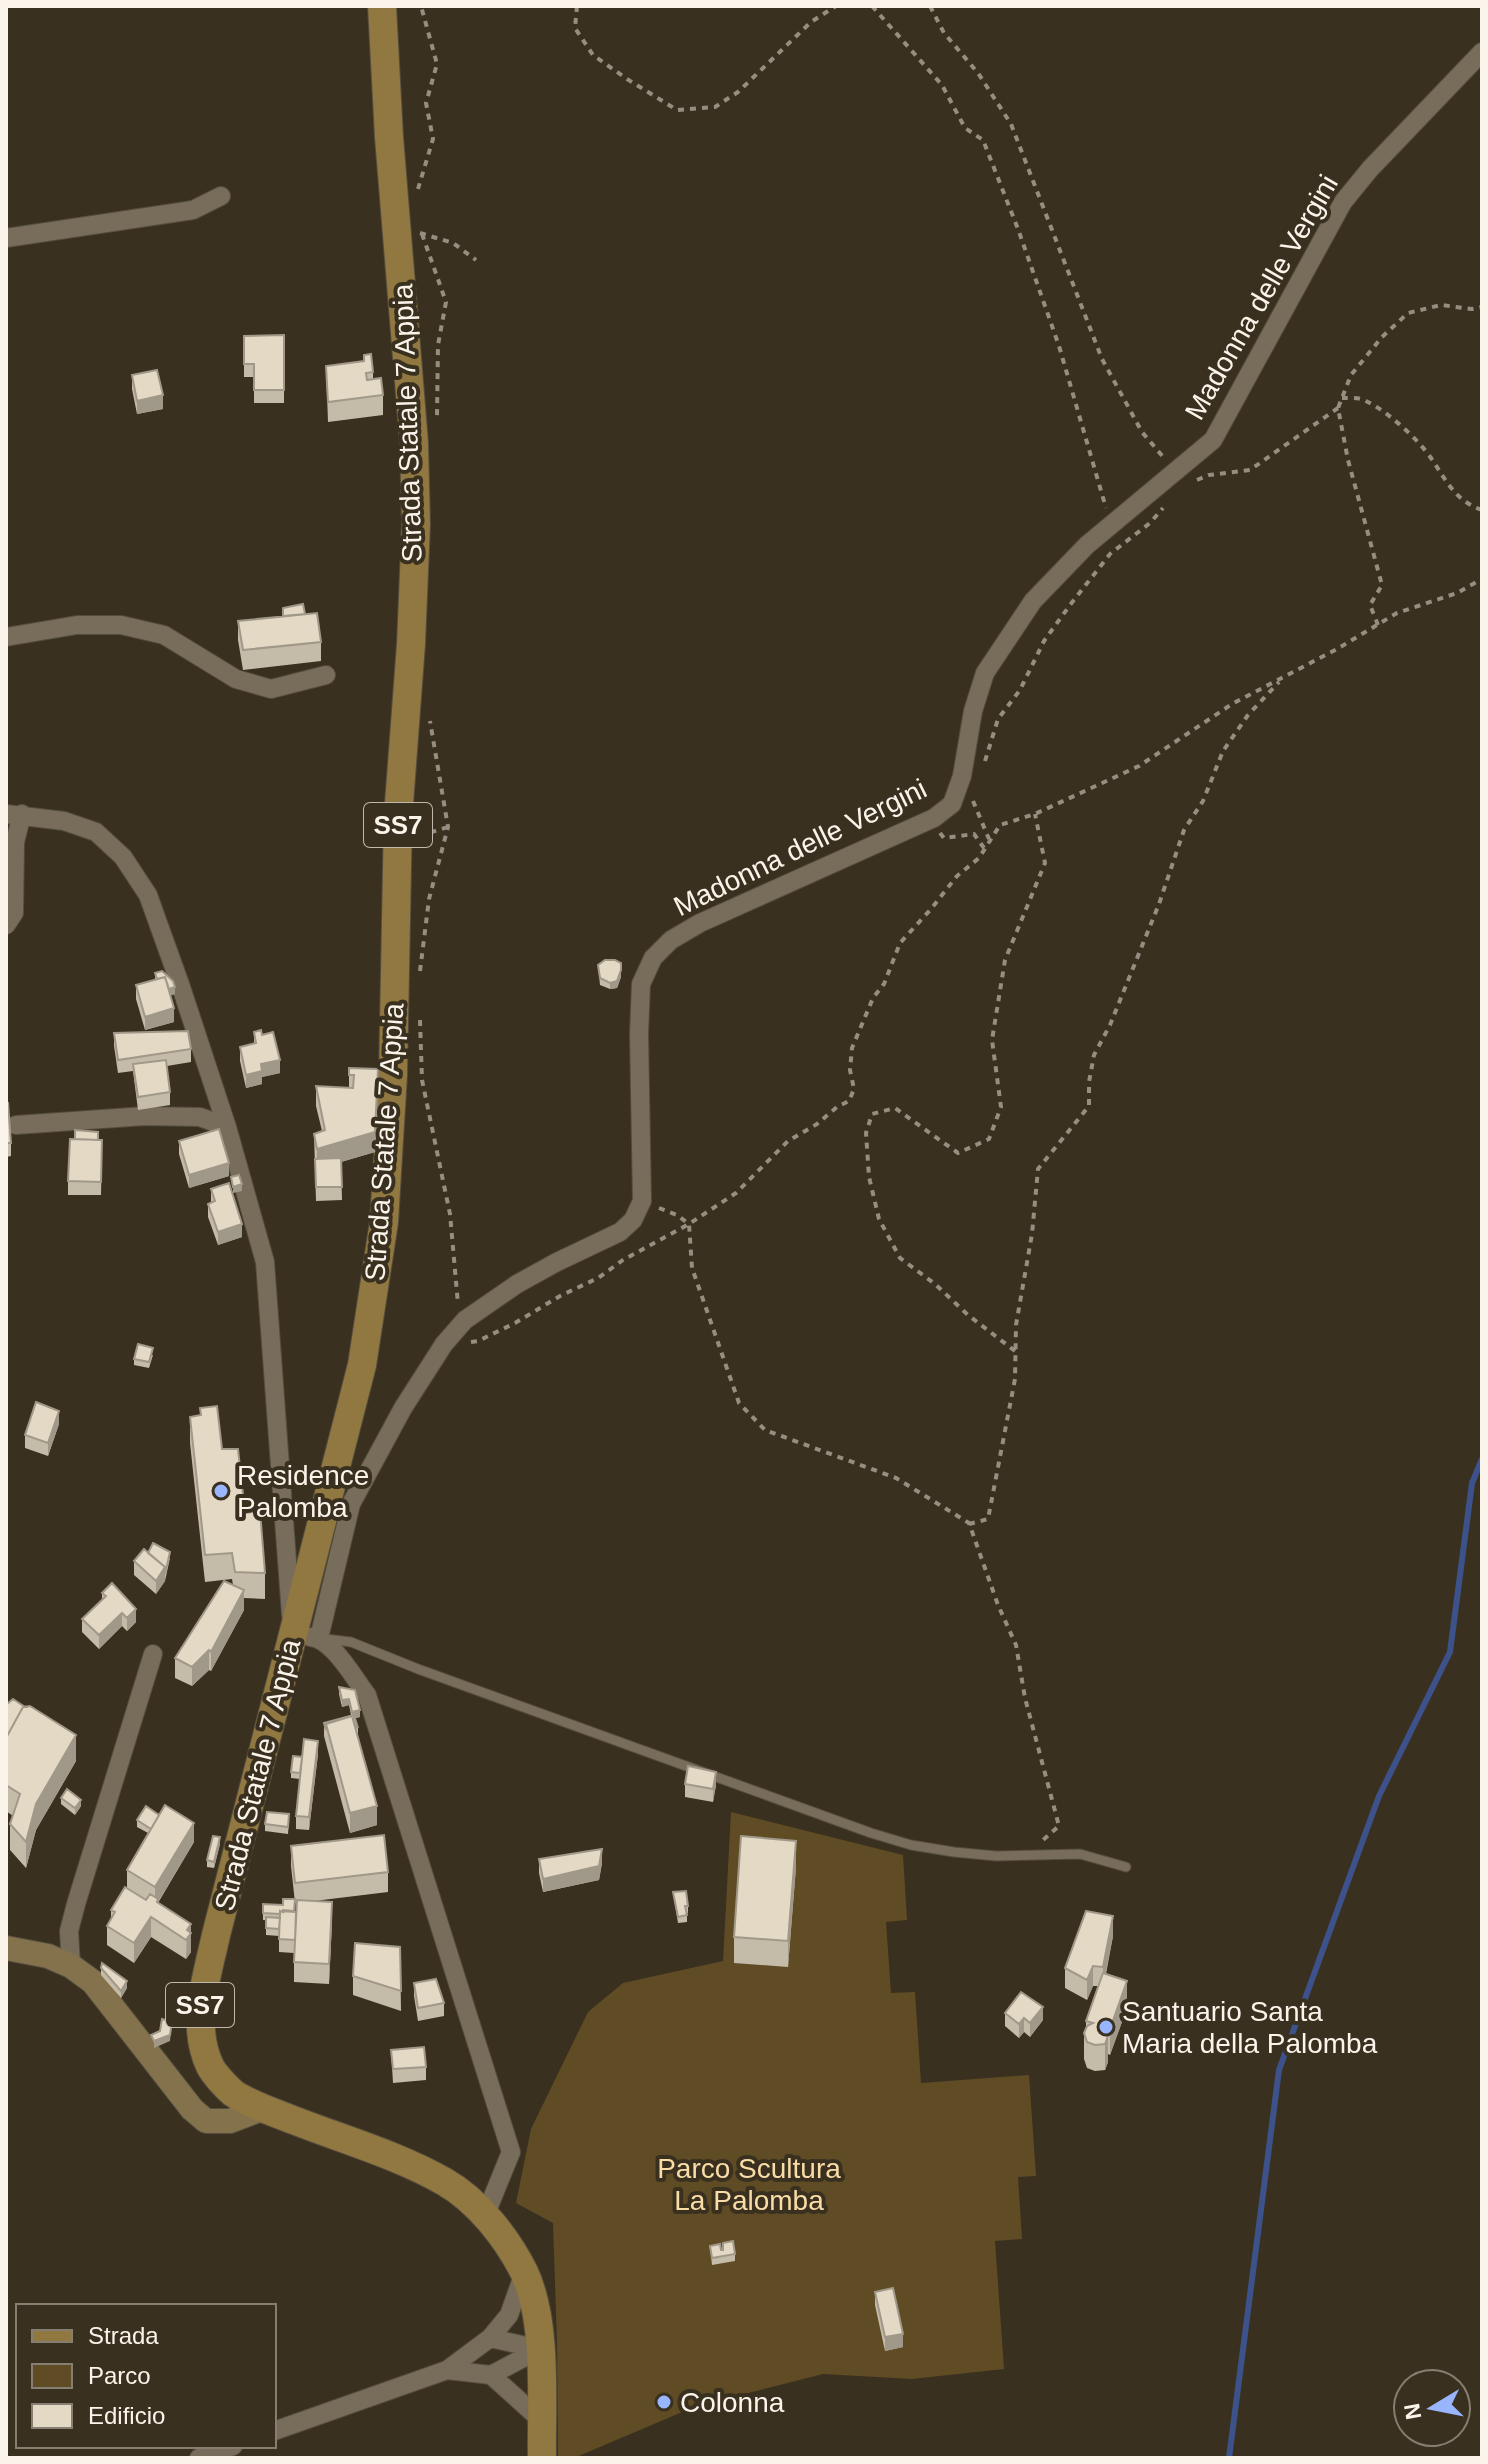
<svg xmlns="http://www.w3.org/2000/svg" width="1488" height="2464" viewBox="0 0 1488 2464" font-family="Arial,sans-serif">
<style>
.green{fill:#5f4c25}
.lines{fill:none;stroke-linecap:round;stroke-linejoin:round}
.stream{stroke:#3d528b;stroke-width:6}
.service-casing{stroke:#544d3e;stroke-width:11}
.minor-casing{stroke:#544d3e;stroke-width:20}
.secondary-casing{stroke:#544d3e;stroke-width:26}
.primary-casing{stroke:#544d3e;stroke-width:30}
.path{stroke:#968e81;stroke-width:4;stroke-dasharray:6 6;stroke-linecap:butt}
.service{stroke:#776d5a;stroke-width:9}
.minor{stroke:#776d5a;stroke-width:18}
.secondary{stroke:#84724d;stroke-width:24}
.primary{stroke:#917740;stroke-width:28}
.wall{fill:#c4bba9}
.shaded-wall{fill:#a09889}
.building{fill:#e4d9c4;stroke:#a09889;stroke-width:2}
.poi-dot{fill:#99b5fd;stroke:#393020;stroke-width:3}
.labels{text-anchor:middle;stroke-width:8;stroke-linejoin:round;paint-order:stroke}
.shield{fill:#393020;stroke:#c0b9ad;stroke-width:2}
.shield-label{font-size:26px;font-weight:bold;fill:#faf4ea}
.street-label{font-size:28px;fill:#faf4ea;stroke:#393020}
.poi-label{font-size:28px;fill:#faf4ea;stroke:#393020;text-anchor:start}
.park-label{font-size:28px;fill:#fadca6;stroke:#393020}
</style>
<rect width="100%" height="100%" fill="#393020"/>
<path class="green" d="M731 1812 903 1855 907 1920 886 1922 891 1993 915 1992 921 2083 1029 2075 1036 2176 1018 2177 1022 2239 995 2241 1004 2369 912 2379 823 2374 694 2407 574 2458H558L557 2342 553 2223 516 2203 531 2129 588 2012 623 1983 723 1961Z"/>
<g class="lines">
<path class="stream" d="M1229 2458 1279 2070 1379 1796 1450 1652 1472 1483 1482 1459"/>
<defs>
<path id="service" d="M326 1639 351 1642 418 1669 871 1833 911 1845 954 1852 996 1856 1080 1854 1126 1867"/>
<path id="minor" d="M6 238 193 210 221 196
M6 637 77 625H121L164 635 236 679 271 689 326 675
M6 814 64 821 96 832 123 857 148 895 181 987 227 1127 265 1262 291 1615
M6 925 14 913 15 842 22 814
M16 1125 145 1116 200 1117 227 1127
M310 1637C333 1639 353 1677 367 1695L511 2152 485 2216
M319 1638 351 1504 403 1408 444 1344 465 1320 517 1284 557 1262 620 1232 633 1220 642 1201 639 1034 641 984 653 958 671 940 700 923 934 818 952 804 962 776 973 711 985 673 1033 601 1087 545 1213 440 1343 202 1370 169 1482 52
M71 1966 69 1931 76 1904 153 1654
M490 2338 540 2349
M447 2370 491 2375 540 2349
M491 2375 542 2421
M274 2431 447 2370 490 2338 509 2315 524 2273
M199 2458 233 2446"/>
<path id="secondary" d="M6 1948 48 1956 71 1966 93 1982 192 2109 206 2121H230L264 2108"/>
<path id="primary" d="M382 6 389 137 414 443 416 524 411 644 398 817 393 1075 384 1222 362 1365 216 1935C207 1977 190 2024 210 2066 214 2074 226 2087 233 2093 249 2104 270 2111 288 2118 341 2139 396 2154 445 2182 478 2201 507 2238 524 2272 548 2322 541 2403 542 2458"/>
</defs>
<use href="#service" class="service-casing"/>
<use href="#minor" class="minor-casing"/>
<use href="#secondary" class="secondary-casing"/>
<use href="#primary" class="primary-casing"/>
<path class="path" d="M577 6 575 28 593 55 627 79 677 110 715 107 738 92 811 22 836 6
M872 6 942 85 965 128 983 140 1018 229 1059 346 1106 508
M930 6 944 33 978 73 1011 124 1102 359 1142 432 1164 458
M418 189 433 139 426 103 437 64 421 6
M420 233 453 243 476 260
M422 234 446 302 438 345 437 416
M1342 398C1349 398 1359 397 1366 401 1387 411 1418 439 1431 458 1446 480 1455 501 1482 510
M1197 480 1209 475 1250 470 1338 408
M1378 625 1370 605 1382 585 1348 460 1338 408 1351 375 1382 337 1408 313 1441 305 1472 309 1482 307
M985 761 998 719 1020 690 1044 641 1070 605 1110 554 1150 523 1163 508
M973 801 989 839
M940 833 944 838 974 834 984 848
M419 836 448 827
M420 971 429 899 448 827 430 721
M420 1020 422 1080 450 1214 458 1304
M659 1208 677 1215 689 1224 692 1268 739 1403 765 1430 896 1478 969 1523 998 1605 1016 1645 1025 1698 1059 1826 1043 1840
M471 1342 478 1341 515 1323 560 1296 598 1278 623 1260 689 1224 736 1193 788 1141 817 1124 837 1107 849 1101 854 1089 850 1070 852 1048 873 998 884 984 900 943 931 909 957 876 979 858 1000 825 1035 814 1139 766 1232 704 1337 649 1397 613 1457 593 1482 579
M1015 1351 968 1315 935 1284 900 1258 879 1219 869 1177 866 1133 872 1114 895 1108 958 1153 989 1139 1001 1107 992 1040 1005 960 1045 863 1035 814
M969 1524 988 1519 1015 1379 1016 1325 1032 1234 1038 1169 1089 1106V1082L1094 1055 1110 1025 1159 904 1184 830 1203 801 1223 751 1248 715 1279 682"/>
<use href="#service" class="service"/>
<use href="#minor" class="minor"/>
<use href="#secondary" class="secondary"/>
<use href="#primary" class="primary"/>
</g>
<path class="wall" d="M284 335V403H254V377H244V336Z
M326 366 373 372V379L383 395V415L328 422Z
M132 375 163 409 137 414 132 389Z
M305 614 321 642V661L243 670 238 640V621Z
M598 965 621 977 617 988 610 989 600 985Z
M155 973 175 994 171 995 174 1022 145 1030 136 999V985L155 980Z
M254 1032 262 1035 280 1073 262 1077V1084L246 1088 240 1061V1047L254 1044Z
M114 1033 191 1049V1062L167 1066 170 1092V1105L138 1110 133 1071 118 1073 114 1046Z
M349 1068 378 1089 375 1152 341 1162 342 1200 316 1201 314 1134 322 1131 316 1106V1086L349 1088Z
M6 1103 11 1143V1156L6 1157Z
M98 1140H102L101 1195H68V1181Z
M179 1141 229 1176 189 1188 179 1154Z
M211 1189 242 1237 218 1245 208 1217V1204L211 1203Z
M153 1355 149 1368 134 1365V1359Z
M200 1408 222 1449 265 1573V1599L244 1598V1610L211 1671 209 1670 192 1686 175 1678V1658L233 1585 232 1579 205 1582 190 1443V1417L200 1416Z
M59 1424 48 1456 25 1448V1435Z
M170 1558 165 1581 156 1594 134 1575V1561Z
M102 1593 136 1622 127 1631 122 1626 99 1649 82 1632V1619L102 1600Z
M339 1687 360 1717 355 1718 358 1728V1737L377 1825 350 1833 324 1736V1723L351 1715 349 1705 342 1707 339 1694Z
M6 1705 76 1761 36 1830 26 1868 10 1850V1824L13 1816 6 1811Z
M318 1754 309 1830 296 1829V1816L300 1779 291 1778V1772L302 1757Z
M685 1784 716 1785 713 1802 685 1797Z
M61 1798 81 1806 75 1815 61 1804Z
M137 1820 194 1842 158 1903 191 1944V1952L186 1959 151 1937 134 1963 107 1945V1926L111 1919V1910L127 1888V1870L148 1833 137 1827Z
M289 1821 288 1834 265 1831V1824Z
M220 1844 214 1868 207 1867V1860Z
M291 1846 388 1872V1892L314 1901 332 1921 329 1984 294 1982V1953L279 1952V1936L266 1935V1920H263V1904L283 1905 295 1899 294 1912H296L297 1903H295L291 1866Z
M539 1859 602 1863 599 1880 543 1892 539 1873Z
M796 1867 788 1967 734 1963V1937Z
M673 1892 688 1906V1913H687V1922L678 1923Z
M1113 1936 1106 1974 1127 2008 1110 2055 1108 2054V2062L1105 2070 1095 2071 1087 2068 1084 2059V2033L1086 2028V2021L1098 1986H1093L1087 2000 1065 1988V1968Z
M400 1947 401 2011 353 1995V1976Z
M101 1968 127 1988 121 1998 101 1975Z
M414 1983 444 2003V2016L418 2021 414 1996Z
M1005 2013 1043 2020 1030 2037 1024 2032 1019 2038 1005 2026Z
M391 2050 426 2067V2080L393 2083Z
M723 2243 735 2254V2261L712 2265 710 2246 723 2250Z
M875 2292 903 2347 885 2351 875 2305Z"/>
<path class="shaded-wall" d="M163 395V409L137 414V401Z
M621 970V977L617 988 610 989V983Z
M175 987V994L167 996V989Z
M174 1008V1022L145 1030V1017Z
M280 1060V1073L262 1077V1084L246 1088V1075L261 1064Z
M378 1069 375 1152 317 1169V1149Z
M229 1163V1176L189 1188V1175Z
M242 1184V1191L233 1193V1187Z
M242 1224V1237L218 1245V1232Z
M59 1411V1424L48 1456V1443Z
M165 1567V1581L156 1594V1581Z
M244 1590V1610L211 1671V1652Z
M136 1609V1622L127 1631V1618Z
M122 1613V1626L99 1649V1635Z
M209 1650V1670L192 1686V1667Z
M349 1699V1705L342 1707V1700Z
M360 1710V1717L352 1719V1712Z
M76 1735V1761L36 1830 26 1868V1842L36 1804Z
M318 1741V1754L309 1830V1817Z
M716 1772V1785L713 1802V1789Z
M81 1800V1806L75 1815V1808Z
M377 1806V1825L350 1833V1813Z
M194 1823V1842L155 1907V1887Z
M220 1837V1844L214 1868V1862Z
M796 1841V1867L788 1967V1941Z
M602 1849V1863L599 1880 543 1892V1879Z
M332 1902V1921L329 1984V1964Z
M1113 1916V1936L1103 1986V1967Z
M151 1917V1937L134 1963V1943Z
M191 1924V1952L186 1959 187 1930Z
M1093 1966V1986L1087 2000V1980Z
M127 1981V1988L121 1998V1991Z
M1127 1981V2008L1110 2055V2029Z
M1043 2007V2020L1030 2037V2023Z
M1024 2018V2032L1019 2038V2024Z
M172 2022 170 2041 154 2048V2041Z
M1108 2036V2062L1105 2070V2044Z
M903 2334V2347L885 2351V2337Z"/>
<path class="building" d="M284 335V390H254V364H244V336Z
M371 354 373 372 366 373 367 380 381 378 383 395 328 402 326 366 364 361V355Z
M157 370 163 395 137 401 132 375Z
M303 604 305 614 283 616V608Z
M317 613 321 642 243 650 238 621Z
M605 960H615L621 963V970L617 981 610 983 600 978 598 965Z
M162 971 173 981 175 987 169 989 165 977 157 979 155 973Z
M165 977 174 1008 145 1017 136 985Z
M261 1030 262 1035 273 1032 280 1060 261 1064 262 1071 246 1075 240 1047 256 1043 254 1032Z
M188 1031 191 1049 118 1060 114 1033Z
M166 1060 170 1092 138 1097 133 1064Z
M349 1068 378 1069 375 1132 317 1149 314 1134 325 1130 316 1086 353 1088 354 1075H349Z
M6 1103H8L11 1143H6Z
M219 1129 229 1163 189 1175 179 1141Z
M75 1130 98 1132V1140L75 1139Z
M70 1139 102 1140 101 1182 68 1181Z
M341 1158 342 1187H316L315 1159Z
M239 1175 242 1184 233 1187 231 1177Z
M229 1183 242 1224 218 1232 208 1204 215 1201 211 1189Z
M138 1344 153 1348 149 1362 134 1359Z
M36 1402 59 1411 48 1443 25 1435Z
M217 1406 222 1449H238L245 1513 260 1511 265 1573 235 1572 232 1553 205 1555 190 1417 201 1415 200 1408Z
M153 1543 170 1552 165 1574V1567L148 1553Z
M144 1549 165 1567 156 1581 134 1561Z
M224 1581 244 1590 211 1652 209 1650 192 1667 175 1658Z
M112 1583 136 1609 127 1618 122 1613 99 1635 82 1619 106 1596 102 1593Z
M339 1687 355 1690 360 1710 352 1712 349 1699 342 1700Z
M13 1699 25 1707H23L6 1738V1705Z
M30 1706 76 1735 36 1804 26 1842 10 1824 20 1794 6 1785V1738L23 1707Z
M354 1715 358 1728 355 1725 352 1716 326 1724V1730L324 1723Z
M352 1716 377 1806 350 1813 326 1724Z
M304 1739 318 1741 309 1817 296 1816Z
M293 1756 302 1757 300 1773 291 1772Z
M688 1766 716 1772 713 1789 685 1784Z
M67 1789 81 1800 75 1808 61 1798Z
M165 1805 194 1823 155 1887 127 1870Z
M146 1806 159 1815 151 1829 137 1820Z
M267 1812 289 1814 288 1827 265 1824Z
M384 1835 388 1872 295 1883 291 1846Z
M213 1836 220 1837 214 1862 207 1860Z
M741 1836 796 1841 788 1941 734 1937Z
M602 1849 599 1866 543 1879 539 1859Z
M125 1887 146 1900 150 1894 158 1899 157 1902 191 1924 187 1930 191 1933 186 1940 151 1917 134 1943 107 1926 115 1912 111 1910Z
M686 1891 688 1906H685L687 1915 678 1917 673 1892Z
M283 1899H295L294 1911 283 1910V1912L280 1911V1914L263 1913V1904L283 1905Z
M297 1900 332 1902 329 1964 294 1962Z
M280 1911 296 1912 295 1940 279 1939Z
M1086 1911 1113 1916 1103 1967 1093 1966 1087 1980 1065 1968Z
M266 1917 280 1918 279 1929 266 1928Z
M355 1943 400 1947 401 1991 353 1976Z
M102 1963 127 1981 121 1991 101 1968Z
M1103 1973 1127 1981 1110 2029 1104 2026 1108 2036 1105 2044 1095 2045 1087 2042 1084 2033 1087 2026 1093 2023 1086 2021Z
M436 1979 444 2003 418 2008 414 1983Z
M1021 1992 1043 2007 1030 2023 1024 2018 1019 2024 1005 2013Z
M162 2019 172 2022 170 2035 154 2041 151 2035 160 2031Z
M424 2047 426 2067 393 2069 391 2050Z
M733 2241 735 2254 712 2258 710 2246 720 2244 721 2250H723V2243Z
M893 2288 903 2334 885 2337 875 2292Z"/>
<g class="poi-dot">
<circle cx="221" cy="1491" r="8"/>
<circle cx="1106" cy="2027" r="8"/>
<circle cx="664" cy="2402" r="8"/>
</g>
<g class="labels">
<g class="shield">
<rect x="364" y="803" width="68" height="44" rx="6"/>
<rect x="166" y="1983" width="68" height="44" rx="6"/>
</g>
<g class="shield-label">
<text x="398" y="834">SS7</text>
<text x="200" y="2014">SS7</text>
</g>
<g class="street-label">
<text transform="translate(1261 297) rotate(-60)" y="10">Madonna delle Vergini</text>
<text transform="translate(407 423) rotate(-92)" y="10">Strada Statale 7 Appia</text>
<text transform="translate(800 847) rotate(-26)" y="10">Madonna delle Vergini</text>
<text transform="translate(384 1142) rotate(-86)" y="10">Strada Statale 7 Appia</text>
<text transform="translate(257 1775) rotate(-76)" y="10">Strada Statale 7 Appia</text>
</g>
<g class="poi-label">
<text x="237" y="1485">Residence<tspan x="237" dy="32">Palomba</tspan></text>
<text x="1122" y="2021">Santuario Santa<tspan x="1122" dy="32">Maria della Palomba</tspan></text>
<text x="680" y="2412">Colonna</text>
</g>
<g class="park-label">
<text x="749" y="2178">Parco Scultura<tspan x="749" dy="32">La Palomba</tspan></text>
</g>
</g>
<rect width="1488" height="2464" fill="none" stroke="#faf4ea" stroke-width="16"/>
<rect x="16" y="2304" width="260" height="144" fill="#393020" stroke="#867e71" stroke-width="2"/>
<rect x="32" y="2330" width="40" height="12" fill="#917740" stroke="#867e71" stroke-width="2"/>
<text x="88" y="2344" font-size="24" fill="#faf4ea">Strada</text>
<rect x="32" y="2364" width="40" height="24" fill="#5f4c25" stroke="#867e71" stroke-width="2"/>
<text x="88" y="2384" font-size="24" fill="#faf4ea">Parco</text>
<rect x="32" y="2404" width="40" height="24" fill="#e4d9c4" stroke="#867e71" stroke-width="2"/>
<text x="88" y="2424" font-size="24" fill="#faf4ea">Edificio</text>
<g transform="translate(1432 2408) rotate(260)"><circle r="38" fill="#393020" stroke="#867e71" stroke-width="2"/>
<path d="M0-6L14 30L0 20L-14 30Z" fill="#99b5fd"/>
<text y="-12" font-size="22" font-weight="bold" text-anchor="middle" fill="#faf4ea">N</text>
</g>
</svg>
